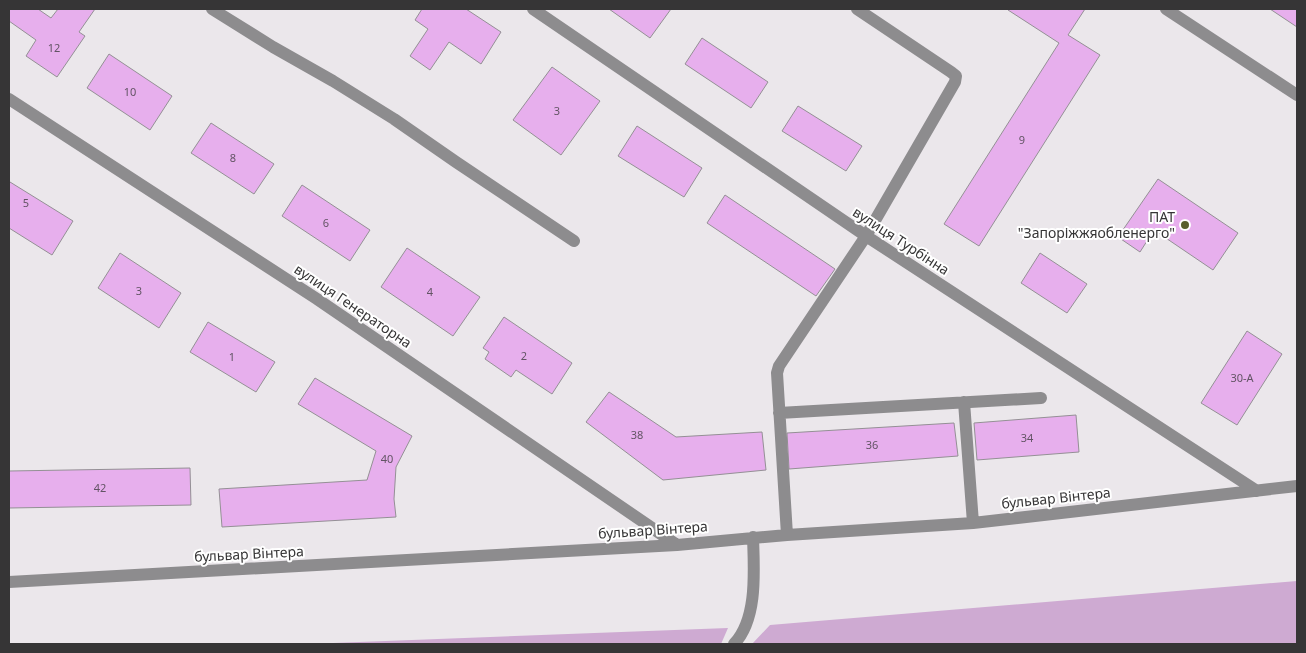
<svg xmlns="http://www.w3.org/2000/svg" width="1306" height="653" viewBox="0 0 1306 653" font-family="'Noto Sans',sans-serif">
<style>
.green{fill:#ceaad2}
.building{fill:#e7afed;stroke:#949095}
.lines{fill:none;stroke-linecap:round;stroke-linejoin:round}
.minor{stroke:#8d8c8e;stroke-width:12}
.poi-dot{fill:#595e2b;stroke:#fff;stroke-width:2}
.labels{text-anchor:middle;stroke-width:4;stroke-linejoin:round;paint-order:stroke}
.number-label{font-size:11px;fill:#625464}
.poi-label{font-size:14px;fill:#363536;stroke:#fff;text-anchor:end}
.street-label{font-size:14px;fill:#363536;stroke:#fff}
</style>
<rect width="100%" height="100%" fill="#ebe7eb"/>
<path class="green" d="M1297 581V644H752L770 625Z
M728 628 721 644H307Z"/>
<path class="building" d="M9 9H38L51 18 58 9H95L79 32 85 36 57 77 26 56 36 40 9 21Z
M422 9H466L501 32 481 64 449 42 430 70 410 56 428 29 415 20Z
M609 9H671L650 38Z
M1009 9H1085L1068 35 1100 55 979 246 944 224 1059 43 1008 10Z
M1270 9H1297V27Z
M702 38 768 82 751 108 685 64Z
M109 54 172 96 150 130 87 88Z
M552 67 600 101 561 155 513 120Z
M798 106 862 146 846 171 782 131Z
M211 123 274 164 254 194 191 153Z
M637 126 702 168 684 197 618 156Z
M1158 179 1238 233 1213 270 1154 230 1140 252 1118 237Z
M10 182 73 221 52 255 9 228V185Z
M302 185 370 230 350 261 282 216Z
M725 195 835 269 816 296 707 223Z
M407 248 480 297 453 336 381 287Z
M120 253 181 293 159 328 98 288Z
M1040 253 1087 284 1067 313 1021 283Z
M504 317 572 363 552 394 516 370 511 377 485 359 489 352 483 348Z
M208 322 275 362 256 392 190 352Z
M1247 331 1282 354 1237 425 1201 403Z
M315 378 412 436 396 467 394 499 396 517 222 527 219 489 367 480 376 451 298 404Z
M609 392 676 437 762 432 766 470 663 480 586 422Z
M1076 415 1079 452 977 460 974 423Z
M954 423 958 456 789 469 787 433Z
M190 468 191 505 9 508V471Z"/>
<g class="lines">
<path class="minor" d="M212 9 273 47 333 81 394 119 456 162 574 241
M533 9 866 236 1257 491
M1166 9 1297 95
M9 99 317 299 677 545
M964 402 973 523
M779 413 1041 398
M787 535 777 373 779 366 866 236 955 82 956 76 951 72 857 9
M9 582 677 545 787 535 973 523 1297 486
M734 644C758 619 754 570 753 537"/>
</g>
<circle class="poi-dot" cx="1185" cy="225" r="5"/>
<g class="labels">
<g class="number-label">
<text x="54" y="52">12</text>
<text x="130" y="96">10</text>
<text x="557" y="115">3</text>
<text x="1022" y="144">9</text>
<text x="233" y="162">8</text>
<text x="26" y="207">5</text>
<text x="326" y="227">6</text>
<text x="139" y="295">3</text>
<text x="430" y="296">4</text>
<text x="524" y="360">2</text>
<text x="232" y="361">1</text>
<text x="1242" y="382">30-А</text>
<text x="637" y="439">38</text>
<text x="1027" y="442">34</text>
<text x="872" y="449">36</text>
<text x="387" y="463">40</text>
<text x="100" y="492">42</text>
</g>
<g class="poi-label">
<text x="1175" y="222">ПАТ<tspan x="1175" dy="16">"Запоріжжяобленерго"</tspan></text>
</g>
<g class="street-label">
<text transform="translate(901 241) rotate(33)" y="5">вулиця Турбінна</text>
<text transform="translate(353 306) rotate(34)" y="5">вулиця Генераторна</text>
<text transform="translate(1056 498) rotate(-6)" y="5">бульвар Вінтера</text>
<text transform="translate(653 530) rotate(-4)" y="5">бульвар Вінтера</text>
<text transform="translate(249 554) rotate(-3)" y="5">бульвар Вінтера</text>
</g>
</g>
<rect width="1306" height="653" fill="none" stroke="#363536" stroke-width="20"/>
</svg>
